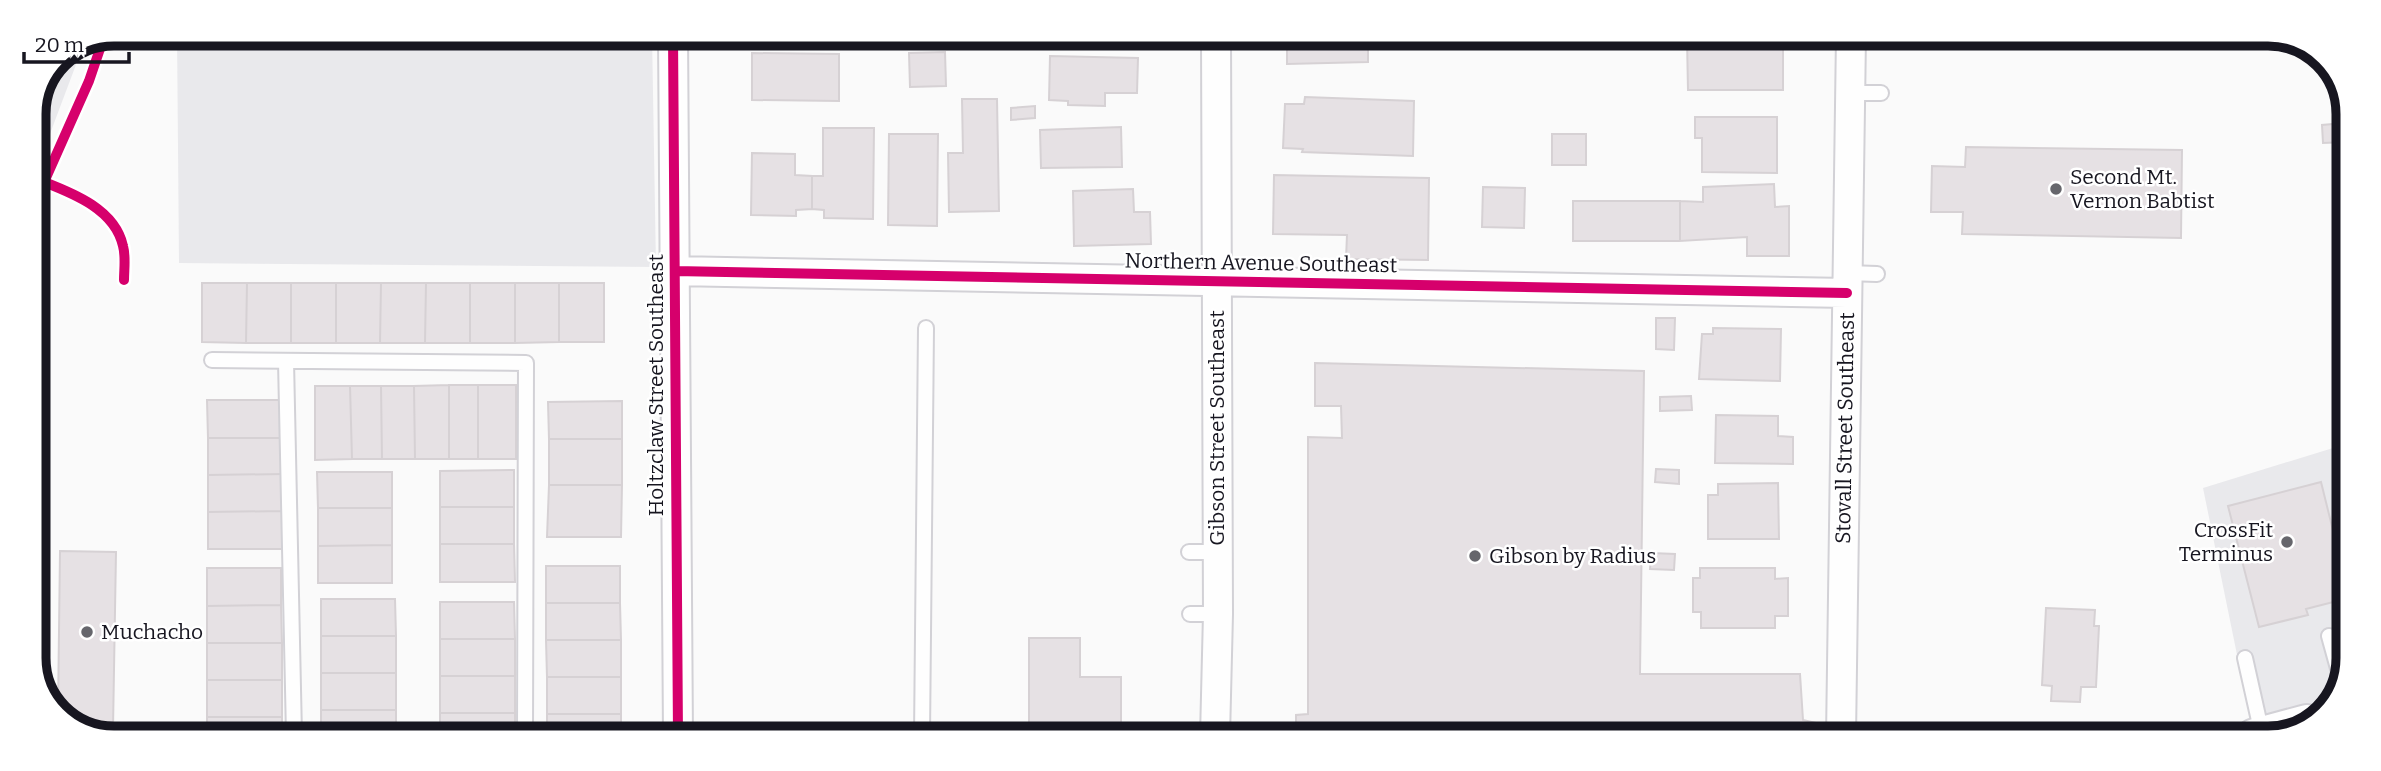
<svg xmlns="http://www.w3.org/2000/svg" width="2381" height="771" viewBox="0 0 2381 771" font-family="Bitter,serif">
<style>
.built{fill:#e9e9ec}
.building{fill:#e6e1e4;stroke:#d6d1d4;stroke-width:2}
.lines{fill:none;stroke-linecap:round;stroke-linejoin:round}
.lane-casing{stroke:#d2d1d6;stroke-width:18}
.street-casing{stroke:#d2d1d6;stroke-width:32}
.primary-casing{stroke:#d2d1d6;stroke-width:42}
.lane{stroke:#fefefe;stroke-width:14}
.street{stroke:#fefefe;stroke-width:28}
.primary{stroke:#fefefe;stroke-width:38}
.cycleway-casing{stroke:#fff;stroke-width:15}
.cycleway{stroke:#d6006c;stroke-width:10}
.poi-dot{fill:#66666c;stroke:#fff;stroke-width:2.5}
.labels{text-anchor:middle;stroke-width:5;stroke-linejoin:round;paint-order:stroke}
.poi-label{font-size:21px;fill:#171620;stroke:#fff;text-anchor:start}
.street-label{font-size:21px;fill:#171620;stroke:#fff}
.rim{fill:none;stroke:#171620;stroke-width:9}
</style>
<rect width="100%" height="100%" fill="#fafafa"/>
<path class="built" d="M177 33 652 34 656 267 179 263Z
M83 46 33 179V113L57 56Z
M2346 444 2345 679 2316 721 2254 738 2203 488Z"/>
<path class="building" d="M578 34H600V38H578Z
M746 34H834L818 35 817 46 746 45Z
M1081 35H1147V45H1091V37H1081Z
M1287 35H1368V62L1287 64Z
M1783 38V90H1688L1687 39Z
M945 52 946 86 910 87 909 53Z
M752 53 839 54V101L752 100Z
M1050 56 1138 58 1137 93H1105V106L1068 105V101L1049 100Z
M1305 97 1414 101 1413 156 1302 152 1303 149 1283 148 1285 104H1304Z
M962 99H997L999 211 949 212 948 153H963Z
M1035 106V118L1011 120V108Z
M1695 117H1777V173L1702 172V138H1695Z
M2344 123 2346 142 2323 143 2322 125Z
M1121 127 1122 167 1041 168 1040 130Z
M823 128H874L873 219 824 218V210L812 209V176H823Z
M889 134H938L937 226 888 225Z
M1552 134H1586V165H1552Z
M1966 147 2182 150 2181 238 1962 234 1963 212H1931L1932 166 1965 167Z
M752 153 795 154V175L812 176V209L796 210V216L751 215Z
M1274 175 1429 178 1428 260 1346 259 1347 235 1273 234Z
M1774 184 1775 207 1789 206V256H1747V237L1680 241V201L1703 202V187Z
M1483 187 1525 188 1524 228 1482 227Z
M1133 189 1134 212H1150L1151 244 1074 246 1073 191Z
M1573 201H1680V241H1573Z
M2347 230V247L2336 248 2335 231Z
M202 283H247L246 343 202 342Z
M247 283H291V343H246Z
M291 283H336V343H291Z
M336 283H381L380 343H336Z
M381 283H426L425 343H380Z
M426 283H470V343H425Z
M470 283H515V343H470Z
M515 283H559V342L515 343Z
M559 283H604V342H559Z
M1656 318H1675L1674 350 1656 349Z
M1713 328 1781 329 1780 381 1699 379 1702 334H1713Z
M1315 363 1644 371 1640 674H1800L1803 720 1825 725V737L1296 736V715L1308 714V437L1342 438 1341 406H1315Z
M449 385V459H415L414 386Z
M449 385H478V459H449Z
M478 385H516V459H478Z
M315 386H350L352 459 315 460Z
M350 386H381L382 459H352Z
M381 386H414L415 459H382Z
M1691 396 1692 410 1660 411V397Z
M207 400H282V438H208Z
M622 401V439H549L548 402Z
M1716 415 1778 416V436L1793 437V464L1715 463Z
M208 438H282L283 474 208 475Z
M549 439H622V485H549Z
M1656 469 1679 470V484L1655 482Z
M514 470V507H440V471Z
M2346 470V529L2337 471Z
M317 472H392V508H318Z
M283 474 282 511 208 512V475Z
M2321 482 2345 579V599L2306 609 2308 615 2259 627 2228 506Z
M1778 483 1779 539H1708V495H1718V484Z
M549 485H622L621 537H547Z
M440 507H514V544H440Z
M318 508H392V545L318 546Z
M282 511 283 549H208V512Z
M440 544H514L515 582H440Z
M392 545V583H318V546Z
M60 551 116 552 113 729 82 728 58 712Z
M1651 553 1675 554 1674 570 1650 569Z
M546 566H620V603H546Z
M207 568H281V605L207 606Z
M1700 568H1775V579L1788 578V616H1775V628H1701V612H1693V578H1700Z
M321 599H395L396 636H321Z
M440 602H514L515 639H440Z
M546 603H620L621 640H546Z
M281 605 282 643H207V606Z
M2046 608 2095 610 2094 626H2099L2096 687H2081L2080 702 2051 701 2052 686 2042 685Z
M321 636H396V673H321Z
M1029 638H1080V677H1121V736H1029Z
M440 639H515V676H440Z
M546 640H621V677H547Z
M207 643H282V680H207Z
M321 673H396V710H321Z
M440 676H515V713H440Z
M547 677H621V714H547Z
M207 680H282V717H207Z
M321 710H396V735H321Z
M440 713H515V735H440Z
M547 714H621V736L547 735Z
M207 717H282V735H207Z"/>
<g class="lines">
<defs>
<path id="lane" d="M1850 93H1881
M1847 273 1877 274
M212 360 526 363 525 735
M286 361 294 735
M1189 552H1218
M1190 614H1218
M2329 636 2342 683
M2245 658 2262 734
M922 736 926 328"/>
<path id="street" d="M673 34 678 736
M675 271 1847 293
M1215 736 1218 614 1216 35
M1841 737 1851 36"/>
<path id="primary" d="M2255 738 2307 724"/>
</defs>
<use href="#lane" class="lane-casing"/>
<use href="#street" class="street-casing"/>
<use href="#primary" class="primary-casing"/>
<use href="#lane" class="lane"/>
<use href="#street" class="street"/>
<use href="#primary" class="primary"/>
<defs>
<path id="cycleway" d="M673 34 678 736
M44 182C75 194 115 210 123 246 126 257 124 269 124 280
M33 207 89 81 104 37
M675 271 1847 293"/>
</defs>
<use href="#cycleway" class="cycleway-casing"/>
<use href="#cycleway" class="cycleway"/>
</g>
<g class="poi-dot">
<circle cx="2056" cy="189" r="7"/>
<circle cx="2287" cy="542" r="7"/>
<circle cx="1475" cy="556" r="7"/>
<circle cx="87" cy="632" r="7"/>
</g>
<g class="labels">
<g class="poi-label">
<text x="2070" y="184">Second Mt.<tspan x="2070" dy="24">Vernon Babtist</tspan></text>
<text x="2273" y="537" text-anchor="end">CrossFit<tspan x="2273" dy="24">Terminus</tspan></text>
<text x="1489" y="563">Gibson by Radius</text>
<text x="101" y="639">Muchacho</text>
</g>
<g class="street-label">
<text transform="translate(1261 263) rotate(1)" y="7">Northern Avenue Southeast</text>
<text transform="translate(656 385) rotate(-90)" y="7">Holtzclaw Street Southeast</text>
<text transform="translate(1217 428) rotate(-90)" y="7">Gibson Street Southeast</text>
<text transform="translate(1845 428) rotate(-89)" y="7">Stovall Street Southeast</text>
</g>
</g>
<path d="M0 0H2381V771H0ZM114 46H2268A68 68 0 0 1 2336 114V658A68 68 0 0 1 2268 726H114A68 68 0 0 1 46 658V114A68 68 0 0 1 114 46Z" fill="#fff" fill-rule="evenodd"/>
<path class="rim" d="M114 46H2268A68 68 0 0 1 2336 114V658A68 68 0 0 1 2268 726H114A68 68 0 0 1 46 658V114A68 68 0 0 1 114 46Z"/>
<path d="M24 52v10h105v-10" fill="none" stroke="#171620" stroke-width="3.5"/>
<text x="35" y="52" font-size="21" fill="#171620" stroke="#ffffff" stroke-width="5" paint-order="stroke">20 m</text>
</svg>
